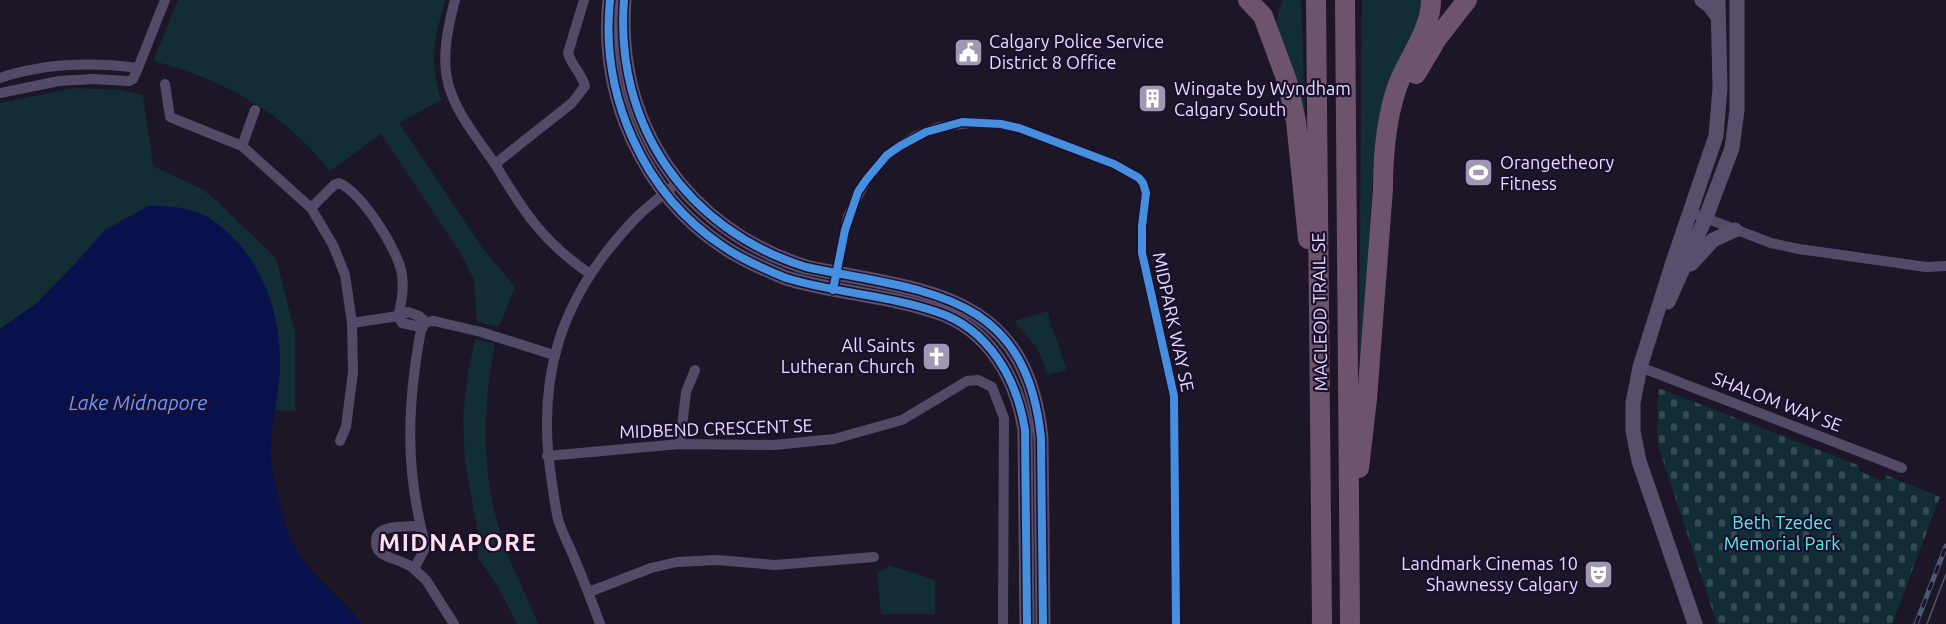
<svg xmlns="http://www.w3.org/2000/svg" width="1946" height="624" viewBox="0 0 1946 624" font-family="Ubuntu,sans-serif">
<style>
.green{fill:#132d36}
.cemetery{fill:url(#cemetery-stones)}
.water{fill:#08114c}
.lines{fill:none;stroke-linecap:round;stroke-linejoin:round}
.street{stroke:#524b68;stroke-width:10}
.secondary{stroke:#584f6d;stroke-width:15}
.highway{stroke:#6d536b;stroke-width:20}
.tram{stroke:#4c5873;stroke-width:1.5}
.rail-casing{stroke:#4c5873;stroke-width:5}
.rail{stroke:#1b0f2e;stroke-width:3;stroke-dasharray:9;stroke-linecap:butt}
.cycleway-casing{stroke:#1b0f2e;stroke-width:11}
.cycleway{stroke:#468fdf;stroke-width:8}
.labels{text-anchor:middle;stroke-width:4.5;stroke-linejoin:round;paint-order:stroke}
.poi-label{font-size:18px;fill:#e8dcff;stroke:#1b0f2e;text-anchor:start}
.street-label{font-size:18px;fill:#e8dcff;stroke:#1b0f2e}
.park-label{font-size:18px;fill:#5debe7;stroke:#1b0f2e}
.water-label{font-size:20px;font-style:italic;fill:#6a99ff;stroke:#1b0f2e}
.district-label{font-size:24px;font-weight:bold;letter-spacing:1.5px;fill:#ffdeec;stroke:#1b0f2e}
</style>
<defs>
<pattern id="cemetery-stones" width="16" height="16" patternUnits="userSpaceOnUse" patternTransform="scale(1.5)"><rect width="16" height="16" fill="#132d36"/><path d="M2 7V4a2 2 0 0 1 4 0v3zM10 15v-3a2 2 0 0 1 4 0v3z" fill="#354b54"/></pattern>
</defs>
<rect width="100%" height="100%" fill="#1c1627"/>
<path class="green" d="M178 0H445C434 43 429 56 441 100L399 123 481 246 515 287 499 327 477 322 474 280 461 254 381 134 330 171C285 113 223 79 153 61Z
M1283 0H1301L1305 116 1277 24 1278 12Z
M1362 0H1423L1418 21 1379 122 1373 170 1362 357H1359Z
M76 88 120 90 143 95 153 166 202 189 217 201 276 258 295 332V411L275 410 280 368 127 217 104 231 78 261 37 303 0 329V103Z
M1048 311 1051 329 1053 328 1067 370 1048 375 1037 348 1014 321Z
M475 339 495 344C481 414 481 485 507 552 516 577 529 600 538 624H517L497 585 478 558 479 537 465 463 463 416 468 372Z
M889 565 935 580V614H881L877 573 886 569Z"/>
<path class="cemetery" d="M1661 389 1860 466 1859 471 1883 481 1886 475 1940 497 1892 624H1717L1657 442 1658 390Z"/>
<path class="water" d="M148 206C193 206 209 211 240 245 269 279 281 323 280 367 279 397 270 427 271 458 272 471 283 521 288 533 305 575 337 591 362 624H0V329L37 303 78 261 104 231Z"/>
<g class="lines">
<path class="street" d="M455 0C433 82 449 99 495 164L572 103 585 86C581 72 571 65 568 53L584 0
M0 78C45 63 92 62 138 68L165 0
M165 84 170 117 242 146 311 208 333 245 345 275 352 323 353 372 346 427 340 441
M0 93 59 81 93 79 129 81 133 79 138 68
M242 146 255 110
M495 164C523 211 543 242 590 274
M311 208 334 185 339 183C362 193 399 251 402 275 404 290 402 302 398 316
M1690 212 1771 243 1799 249 1926 267 1946 266
M835 280 848 216 866 180 887 155 900 146 916 136 939 127 977 122 1001 124 1019 128 1114 164 1139 178 1143 183 1146 193 1142 226V253L1174 396 1176 624
M352 323 398 316 408 312 419 316 426 322 416 326 402 323 398 316
M1640 367 1902 468
M680 444 686 392 695 370
M547 456 680 444 774 445 834 439 902 420 967 381 978 380 992 387 1004 418 1003 624
M414 569C404 560 395 561 384 555 379 553 376 548 376 543 374 523 407 527 420 526
M589 592 651 568 677 562 717 560 775 565 874 557
M454 624 426 580 414 569 424 550 425 544C405 469 407 405 421 330L426 322 434 321 481 332 554 355
M600 624C592 602 584 581 575 560 570 547 562 533 558 519 555 507 554 495 552 483 535 378 560 298 633 221 644 209 658 199 671 188"/>
<path class="secondary" d="M610 0C600 95 643 194 724 247 743 260 764 269 786 278 835 293 888 295 937 312 989 329 1017 379 1025 430L1027 624
M624 0C614 125 687 230 806 267 924 292 1026 290 1041 438L1043 624
M1702 0 1710 6 1718 17
M1691 264 1713 240 1735 230
M1668 302 1706 217 1732 148 1737 110V0
M1695 624 1639 461 1633 431V403L1640 367 1673 262 1716 136 1720 88 1718 0"/>
<path class="highway" d="M1248 0 1263 16 1287 81 1296 121 1308 239
M1316 0 1322 624
M1345 0 1350 624
M1416 74 1438 37 1467 0
M1359 468 1367 399 1383 189C1383 155 1386 120 1397 87 1407 59 1431 31 1431 0"/>
<path class="tram" d="M1927 624 1946 574"/>
<defs>
<path id="rail" d="M1916 624 1946 546"/>
</defs>
<use href="#rail" class="rail-casing"/>
<use href="#rail" class="rail"/>
<defs>
<path id="cycleway" d="M610 0C600 95 643 194 724 247 743 260 764 269 786 278 835 293 888 295 937 312 989 329 1017 379 1025 430L1027 624
M624 0C614 125 687 230 806 267 924 292 1026 290 1041 438L1043 624
M833 290 845 230 858 192 866 180 887 155 900 146 926 132 962 122 1001 124 1019 128 1114 164 1139 178 1143 183 1146 193 1142 226V253L1174 396 1176 624"/>
</defs>
<use href="#cycleway" class="cycleway-casing"/>
<use href="#cycleway" class="cycleway"/>
</g>
<defs>
<symbol id="civic-square" viewBox="-11 -11 22 22"><rect x="-9" y="-9" width="18" height="18" rx="4" fill="#a197b3" stroke="#1b0f2e"/><path d="M-.6-6.5H3V-4.5H.6V-3L4-1V1h2V6H-6V1h2V-1L-.6-3ZM-1.2 2.5V6h2.4V2.5Z" fill="#fff"/></symbol>
<symbol id="building-square" viewBox="-11 -11 22 22"><rect x="-9" y="-9" width="18" height="18" rx="4" fill="#a197b3" stroke="#1b0f2e"/><path d="M-4-6H4V6H1V3H-1V6H-4ZM-2.5-4.3h1.7v1.8h-1.7ZM.8-4.3h1.7v1.8H.8ZM-2.5-1h1.7V.8h-1.7ZM.8-1h1.7V.8H.8Z" fill="#fff"/></symbol>
<symbol id="stadium-square" viewBox="-11 -11 22 22"><rect x="-9" y="-9" width="18" height="18" rx="4" fill="#a197b3" stroke="#1b0f2e"/><path d="M0-5a6.5 5 0 1 0 0 10a6.5 5 0 1 0 0-10ZM-3.5-1.8h7v3.6h-7Z" fill="#fff"/></symbol>
<symbol id="church-square" viewBox="-11 -11 22 22"><rect x="-9" y="-9" width="18" height="18" rx="4" fill="#a197b3" stroke="#1b0f2e"/><path d="M-1.2-6h2.4v3.5h3.3v2.4h-3.3V6h-2.4V-.1h-3.3v-2.4h3.3Z" fill="#fff"/></symbol>
<symbol id="theatre-square" viewBox="-11 -11 22 22"><rect x="-9" y="-9" width="18" height="18" rx="4" fill="#a197b3" stroke="#1b0f2e"/><path d="M-5-5.5Q0-4 5-5.5V0Q5 5 0 6Q-5 5-5 0ZM-3.3-2.5H-1v1.5H-3.3ZM1-2.5H3.3v1.5H1ZM-2.8 1Q0 5.5 2.8 1Z" fill="#fff"/></symbol>
</defs>
<g fill-rule="evenodd">
<use href="#civic-square" x="952" y="36" width="33" height="33"/>
<use href="#building-square" x="1136" y="82" width="33" height="33"/>
<use href="#stadium-square" x="1462" y="156" width="33" height="33"/>
<use href="#church-square" x="920" y="340" width="33" height="33"/>
<use href="#theatre-square" x="1582" y="558" width="33" height="33"/>
</g>
<g class="labels">
<g class="poi-label">
<text x="989" y="48">Calgary Police Service<tspan x="989" dy="21">District 8 Office</tspan></text>
<text x="1174" y="95">Wingate by Wyndham<tspan x="1174" dy="21">Calgary South</tspan></text>
<text x="1500" y="169">Orangetheory<tspan x="1500" dy="21">Fitness</tspan></text>
<text x="915" y="352" text-anchor="end">All Saints<tspan x="915" dy="21">Lutheran Church</tspan></text>
<text x="1578" y="570" text-anchor="end">Landmark Cinemas 10<tspan x="1578" dy="21">Shawnessy Calgary</tspan></text>
</g>
<g class="street-label">
<text transform="translate(1320 312) rotate(-91)" y="6">MACLEOD TRAIL SE</text>
<text transform="translate(1173 322) rotate(78)" y="6">MIDPARK WAY SE</text>
<text transform="translate(1777 402) rotate(21)" y="6">SHALOM WAY SE</text>
<text transform="translate(716 429) rotate(-2)" y="6">MIDBEND CRESCENT SE</text>
</g>
<g class="park-label">
<text x="1782" y="529">Beth Tzedec<tspan x="1782" dy="21">Memorial Park</tspan></text>
</g>
<g class="water-label">
<text x="138" y="410">Lake Midnapore</text>
</g>
<g class="district-label">
<text x="458" y="551">MIDNAPORE</text>
</g>
</g>
</svg>
